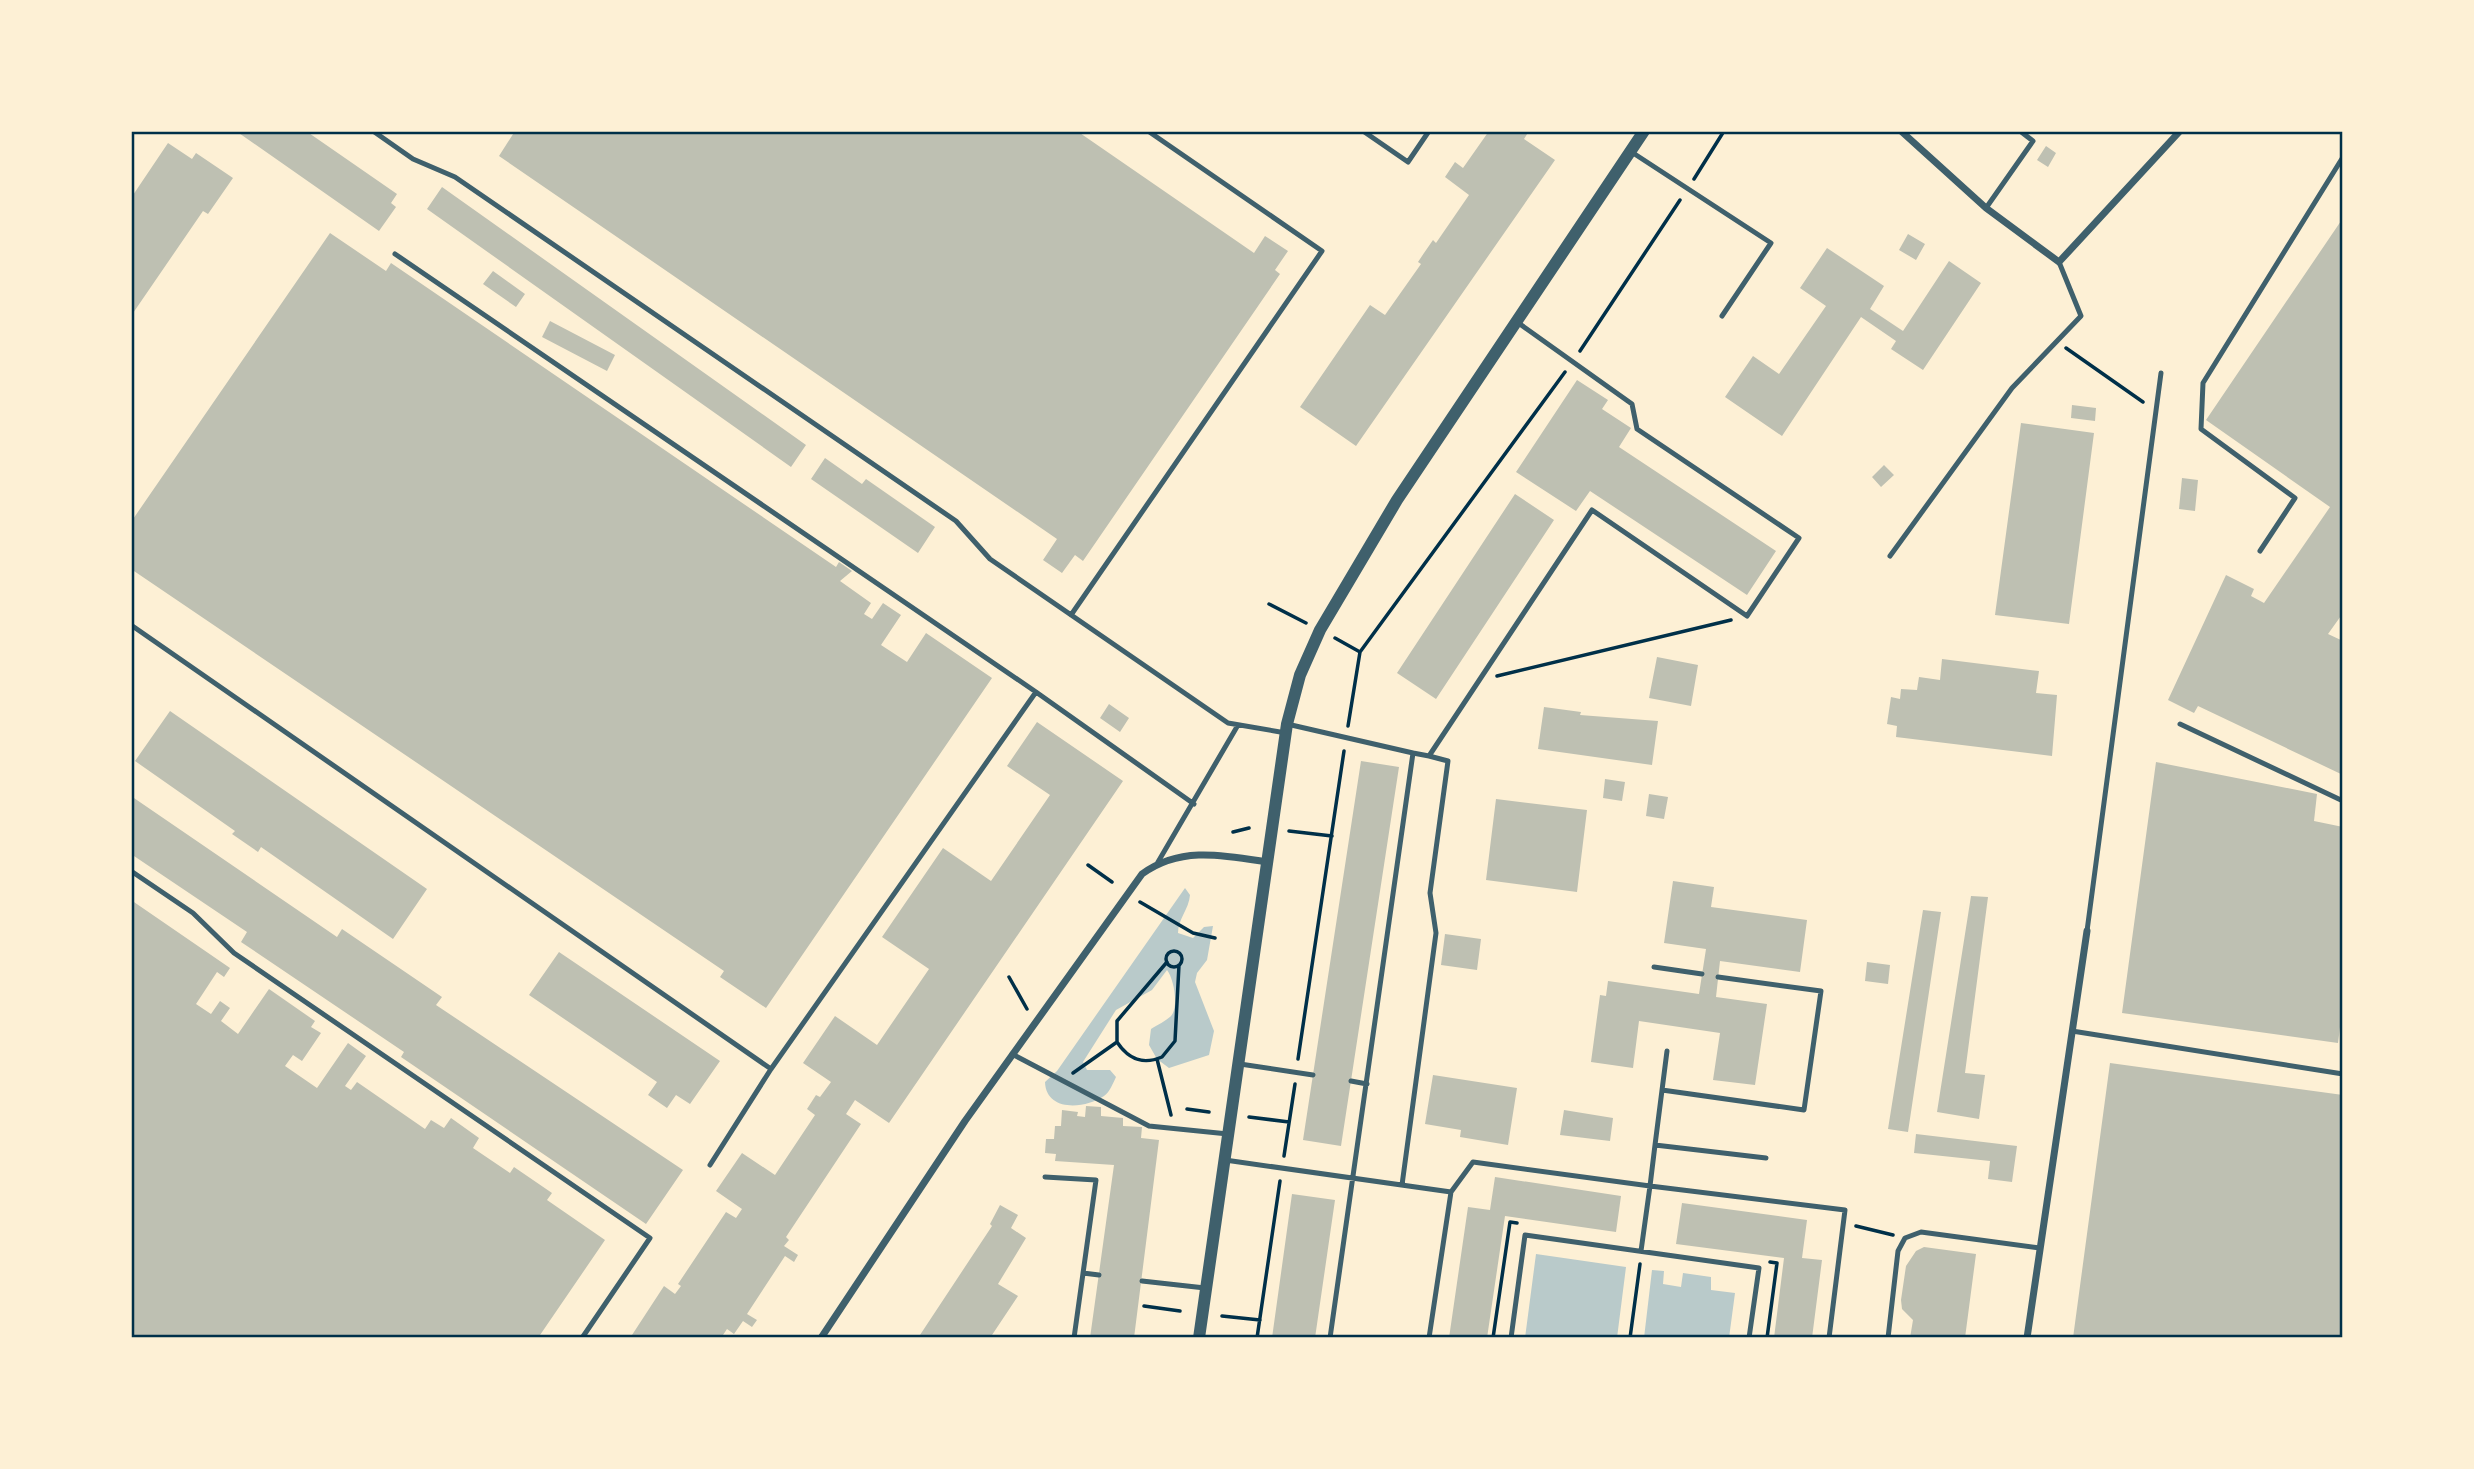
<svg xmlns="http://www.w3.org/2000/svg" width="2474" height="1469" viewBox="0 0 2474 1469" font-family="Barlow,sans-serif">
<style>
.green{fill:#b9caca}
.building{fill:#bec0b2}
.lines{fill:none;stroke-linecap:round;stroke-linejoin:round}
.path{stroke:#003049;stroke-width:3.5}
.service{stroke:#3f606c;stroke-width:5}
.minor{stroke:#3f606c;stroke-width:7}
.tertiary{stroke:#3f606c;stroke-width:12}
.neatline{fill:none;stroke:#003049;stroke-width:2.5}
</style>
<rect width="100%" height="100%" fill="#fdf0d5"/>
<path class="green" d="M1185 888 1190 895C1189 909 1178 919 1178 933L1193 938 1204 927 1213 926 1207 960 1197 973 1195 982 1214 1031 1209 1055 1169 1068 1157 1059 1149 1045 1151 1029C1157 1025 1166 1021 1171 1016 1179 1007 1174 979 1167 970L1152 990 1116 1010 1083 1062 1087 1070H1110L1116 1077C1113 1083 1110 1092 1104 1096 1085 1109 1046 1112 1045 1082L1057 1071Z
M1536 1254 1626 1267 1617 1338H1525Z
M1652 1270 1664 1271 1663 1284 1681 1287 1683 1273 1711 1277V1290L1735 1293 1729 1338H1644Z"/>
<path class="building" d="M236 131H306L397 194 391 203 396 207 379 231Z
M515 131H1077L1254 253 1265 236 1288 251 1275 270 1280 274 1083 561 1075 555 1062 573 1043 560 1057 539 499 156Z
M1489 131H1529L1524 139 1555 160 1356 446 1300 407 1370 305 1385 315 1421 264 1418 262 1424 253 1433 240 1436 243 1469 195 1445 177 1455 162 1463 168Z
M168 143 192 159 196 153 233 178 208 214 203 211 131 316V198Z
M2046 146 2056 153 2048 167 2037 160Z
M442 187 806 445 791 467 427 209Z
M2343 218V613L2328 634 2343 641V775L2198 706 2194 713 2168 700 2226 575 2254 589 2251 596 2264 603 2330 507 2206 420Z
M330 233 386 271 391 263 836 567 839 562 852 571 840 581 871 603 864 614 872 619 883 603 901 615 881 645 907 662 926 633 992 678 766 1008 720 977 724 971 131 569V522Z
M1908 234 1925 244 1916 260 1899 250Z
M1827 248 1884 286 1870 309 1903 331 1949 261 1981 283 1923 370 1891 349 1896 341 1861 317 1782 436 1725 397 1753 356 1779 374 1826 306 1800 288Z
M493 271 525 294 516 307 483 284Z
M550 321 615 355 607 371 542 337Z
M1577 380 1608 400 1602 409 1631 428 1619 447 1776 551 1747 595 1590 491 1576 511 1516 472Z
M2072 405 2096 408 2095 421 2071 418Z
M2021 423 2094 433 2069 624 1995 615Z
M825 458 862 484 866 479 935 527 918 553 811 479Z
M1884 465 1894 475 1881 487 1872 477Z
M2182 478 2198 480 2195 511 2179 509Z
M1515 494 1554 520 1436 699 1397 673Z
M1657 657 1698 665 1691 706 1649 698Z
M1942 659 2039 671 2036 693 2057 695 2052 756 1896 737 1897 726 1887 724 1891 697 1900 699 1901 689 1917 690 1919 677 1940 680Z
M1109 704 1129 718 1120 732 1100 718Z
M1544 707 1581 712 1580 715 1658 721 1652 765 1538 749Z
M170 711 427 889 393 939 261 847 258 852 232 834 235 831 135 761Z
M1037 722 1123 781 889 1123 855 1100 846 1114 861 1124 786 1237 789 1240 784 1246 798 1255 794 1262 785 1256 747 1314 757 1320 752 1327 743 1321 734 1334 727 1329 721 1338H636L632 1335 664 1286 675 1294 681 1286 678 1284 726 1212 736 1218 742 1209 716 1191 742 1153 775 1175 815 1115 807 1109 816 1095 820 1097 831 1082 803 1063 835 1016 877 1045 929 969 882 937 943 848 991 881 1050 795 1007 766Z
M1361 761 1399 767 1341 1146 1303 1140Z
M2156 762 2317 794 2314 821 2343 827V1003L2338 1043 2122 1013Z
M1605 779 1625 782 1622 801 1603 798Z
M1649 794 1668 797 1664 819 1646 816Z
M131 796 337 937 342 929 442 997 436 1005 683 1170 646 1224 401 1057 404 1052 241 942 247 932 131 854Z
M1496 799 1587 810 1577 892 1486 880Z
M1673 881 1714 887 1711 907 1807 920 1800 972 1720 961 1716 997 1767 1004 1755 1085 1713 1080 1720 1033 1639 1021 1633 1068 1591 1062 1600 995 1606 996 1608 981 1699 994 1706 949 1664 943Z
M1971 896 1988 897 1965 1073 1985 1075 1979 1119 1937 1112Z
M131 900 230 968 224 977 217 972 196 1004 211 1014 220 1001 230 1008 221 1021 238 1034 269 989 315 1021 311 1027 321 1033 302 1061 293 1055 285 1066 317 1088 348 1043 366 1056 345 1086 351 1090 357 1082 425 1129 431 1120 444 1128 451 1118 479 1138 473 1148 510 1173 514 1167 552 1193 547 1200 605 1240 538 1338H131Z
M1923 910 1941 912 1908 1132 1888 1129Z
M1445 934 1481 939 1477 970 1441 965Z
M559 952 720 1061 690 1104 676 1095 667 1108 648 1095 657 1082 529 995Z
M1867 962 1890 965 1888 984 1865 981Z
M2110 1063 2343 1095V1338H2073Z
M1433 1075 1517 1088 1508 1145 1460 1137 1461 1130 1425 1124Z
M1086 1106 1101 1107V1116L1123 1118V1126L1142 1127 1141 1138 1159 1140 1134 1338H1090L1114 1165 1055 1161 1056 1154 1045 1153 1046 1139H1054L1055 1126H1061L1062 1110 1078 1112 1077 1116 1085 1117Z
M1564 1110 1613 1118 1610 1141 1560 1135Z
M1916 1134 2017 1146 2012 1182 1988 1179 1990 1161 1914 1153Z
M1495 1177 1621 1196 1616 1232 1505 1216 1487 1338H1449L1468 1207 1490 1210Z
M1292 1194 1335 1200 1315 1338H1272Z
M1682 1203 1807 1220 1802 1258 1822 1260 1812 1338H1774L1784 1258 1676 1244Z
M1000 1205 1018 1215 1011 1228 1026 1238 998 1284 1018 1296 990 1338H918L992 1226 990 1224Z
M1924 1247 1976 1254 1965 1338H1910L1913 1320 1902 1309 1901 1300 1906 1266 1916 1251Z"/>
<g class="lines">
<path class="path" d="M1694 179 1724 131
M2066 348 2143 402
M1580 351 1680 200
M1269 604 1306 623
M1335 638 1360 652
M1497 676 1731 620
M1348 726 1360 652 1565 372
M1289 831 1332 836
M1233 832 1249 828
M1088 865 1112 882
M1140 902 1193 933 1215 938
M1166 959a8 8 0 1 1 16 0a8 8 0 1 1-16 0Z
M1167 962 1117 1021V1042C1129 1060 1143 1065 1162 1057L1175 1041 1179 965
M1009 977 1027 1009
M1157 1059 1171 1115
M1298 1059 1344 751
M1073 1073 1117 1042
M1187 1109 1209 1112
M1249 1117 1289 1122
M1284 1156 1295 1084
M1856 1226 1893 1235
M1144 1306 1180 1311
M1222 1316 1260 1320
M1257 1338 1280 1181
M1493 1338 1510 1222 1517 1223
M1630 1338 1640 1264
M1767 1338 1777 1263 1770 1262"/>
<path class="service" d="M373 131 413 159 455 177 956 521 990 559 1228 723 1286 733
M1363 131 1408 162 1429 131
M1630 151 1771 243 1722 316
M1986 208 2033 141 2020 131
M395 254 1036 692
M2260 551 2295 498 2201 429 2203 383 2343 157
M1890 556 2012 388 2081 316 2059 262
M1071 615 1322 251 1148 131
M131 625 771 1069
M1287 724 1413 753
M2180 724 2343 801
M1158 862 1238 725
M131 871 193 913 234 953 650 1238 582 1338
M2087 931 2161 373
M1654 967 1702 974
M2072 1031 2343 1074
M1012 1054 1149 1126 1228 1134
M1240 1064 1313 1075
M1351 1081 1367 1084
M1662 1090 1804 1110 1821 991 1718 977
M1655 1145 1667 1051
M1766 1158 1655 1145 1650 1186 1845 1210 1829 1338
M1225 1160 1451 1192 1473 1162 1650 1186 1641 1251
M710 1165 771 1069 1036 692 1194 804
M1045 1177 1096 1180 1074 1338
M1402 1185 1436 933 1430 893 1448 761 1429 756
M1083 1273 1099 1275
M1142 1281 1205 1288
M1330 1338 1413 753 1429 756 1592 510 1747 616 1799 538 1637 429 1632 404 1517 322
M1429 1338 1451 1192
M1511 1338 1525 1235 1759 1268 1749 1338
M1888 1338 1898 1251 1905 1238 1921 1232 2040 1248"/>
<path class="minor" d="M1901 131 1986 208 2059 262 2180 131
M821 1338 965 1121 1142 874C1180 846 1223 855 1267 862
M2027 1338 2087 931"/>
<path class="tertiary" d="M1199 1338 1287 724 1300 675 1320 630 1397 500 1644 131"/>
</g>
<rect width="2474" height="1469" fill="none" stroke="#fdf0d5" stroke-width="266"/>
<rect x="133" y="133" width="2208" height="1203" class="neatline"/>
</svg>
